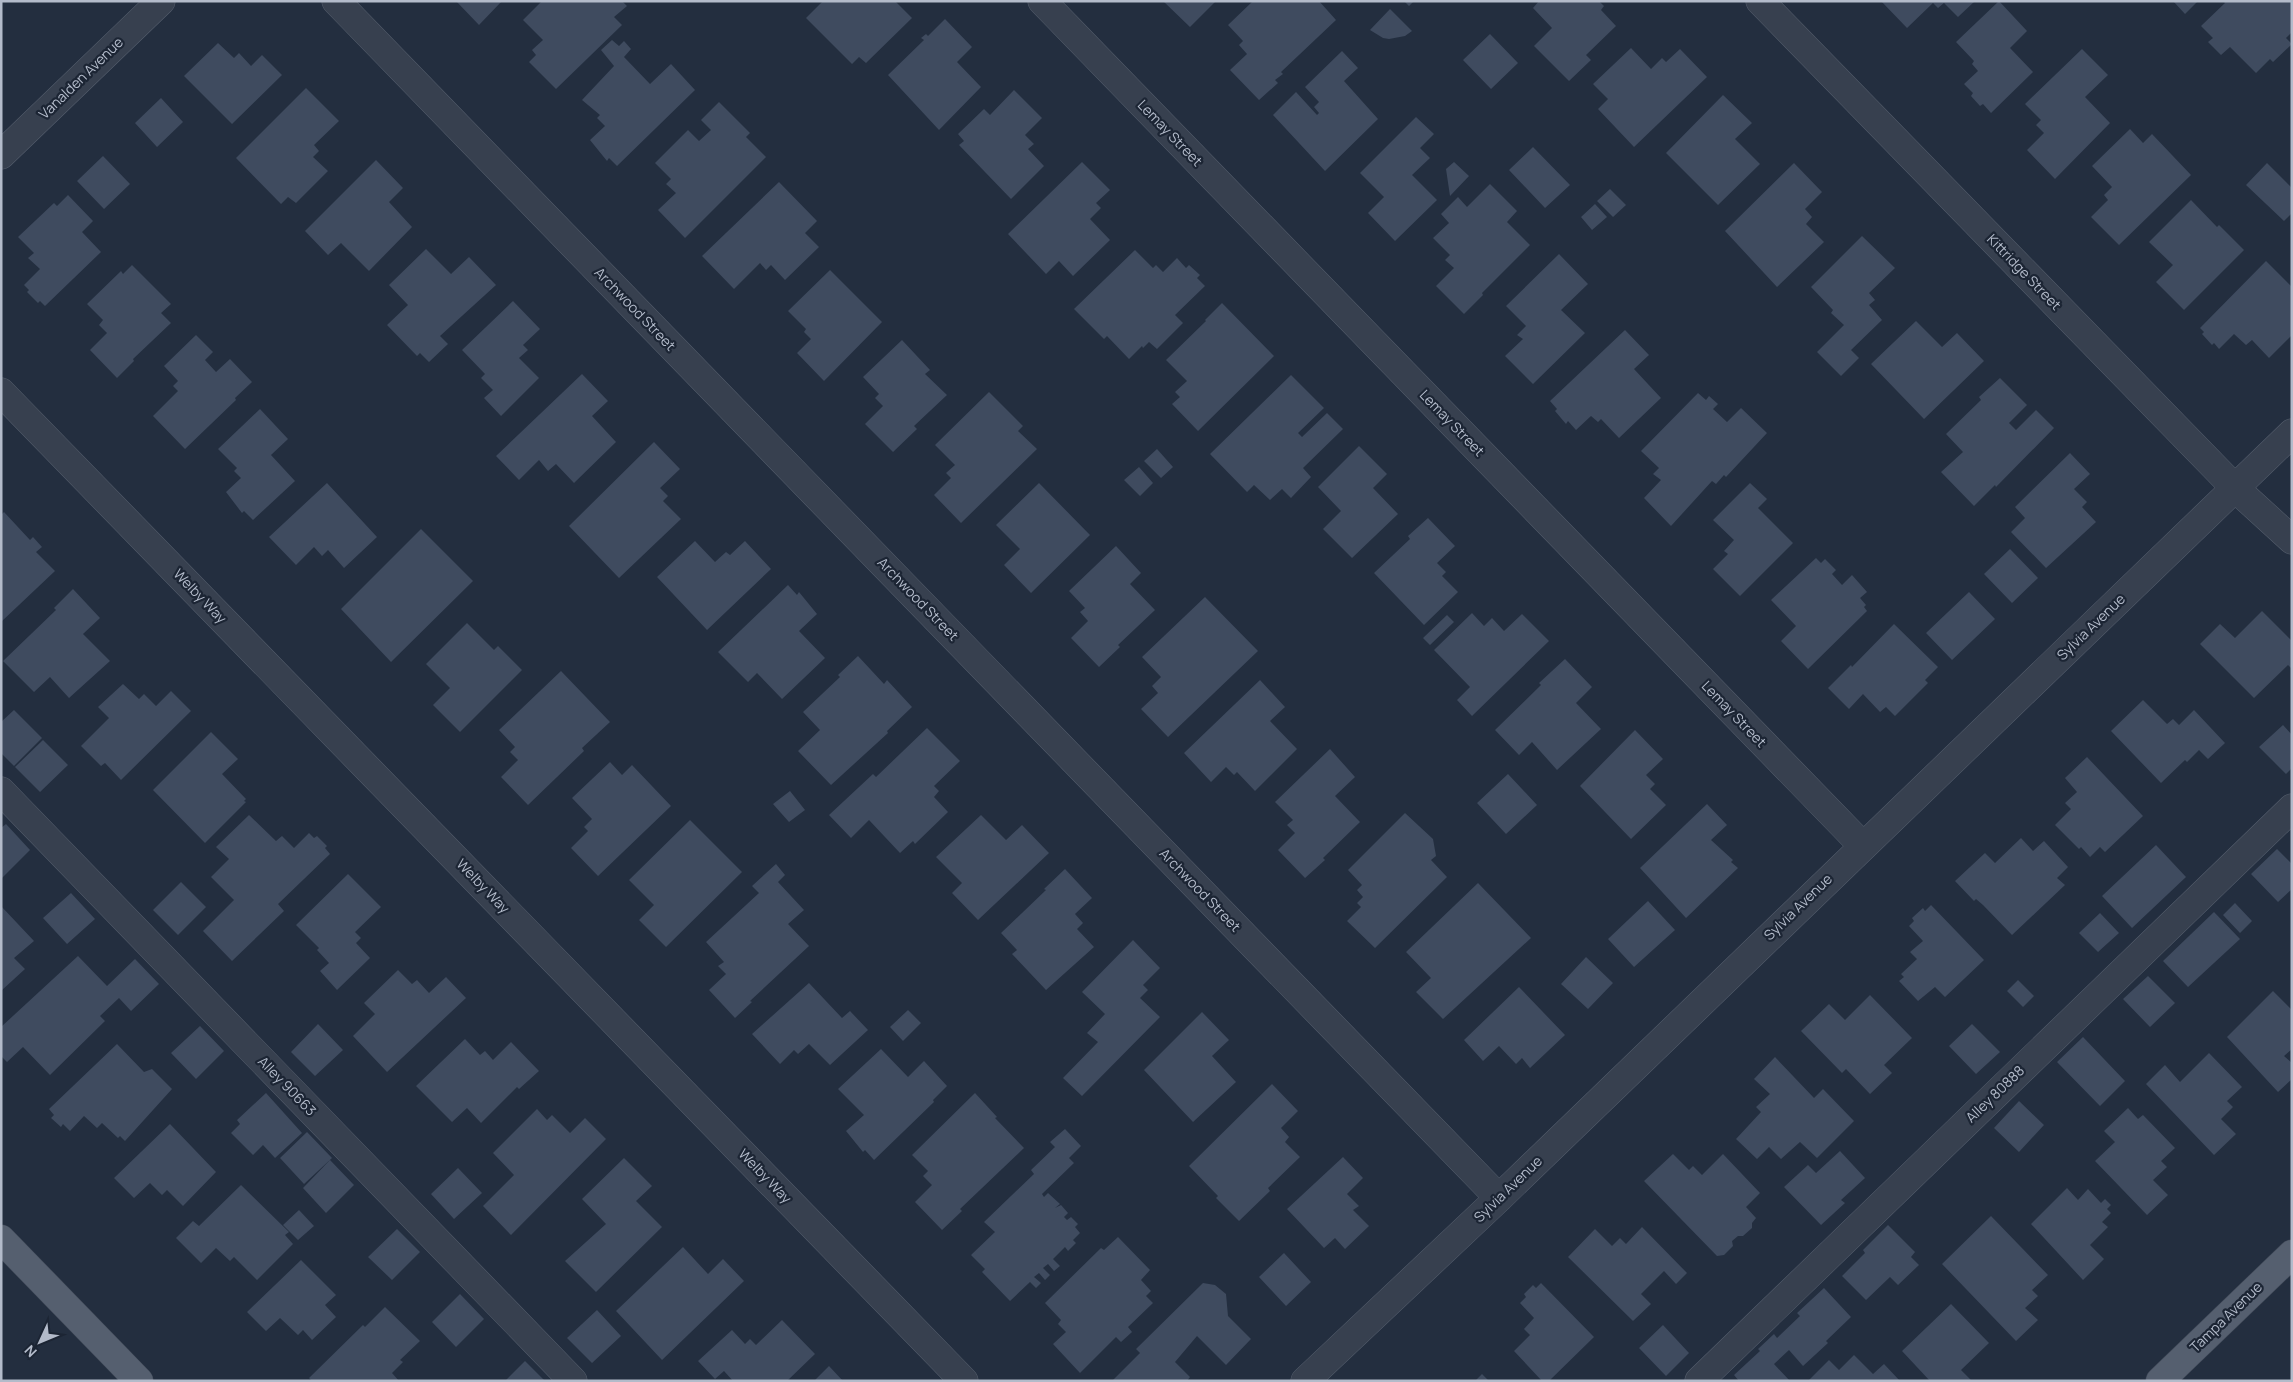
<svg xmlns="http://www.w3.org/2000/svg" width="2293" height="1382" viewBox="0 0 2293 1382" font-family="Manrope,sans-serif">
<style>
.building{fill:#3f4b5f}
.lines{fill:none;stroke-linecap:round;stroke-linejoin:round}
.minor-casing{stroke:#555e6d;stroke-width:29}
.major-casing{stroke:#404958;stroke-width:29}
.minor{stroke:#37404f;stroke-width:28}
.major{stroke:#555f6f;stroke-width:28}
.labels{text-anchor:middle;stroke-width:4.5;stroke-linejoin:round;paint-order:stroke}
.street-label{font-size:14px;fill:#b3bbca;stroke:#1c2534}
</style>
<rect width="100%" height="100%" fill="#232e3f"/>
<path class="building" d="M456 1H502L479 25Z
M542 1H622L627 6 614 17 622 25 556 89 529 62 536 55 532 50 543 40 523 20Z
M823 1H895L912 18 866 63 859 57 852 64 806 18Z
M1163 1H1216L1190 27Z
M1253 1H1319L1336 20 1281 72 1283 74 1275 80 1278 83 1259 100 1230 70 1247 54 1239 45 1243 41 1228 25Z
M1404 1H1414L1409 6Z
M1539 1H1599L1604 6 1601 10 1616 26 1586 55 1591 60 1569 81 1534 46 1552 28 1533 8Z
M1881 1H1975L1958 17 1944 3 1938 8 1933 3 1907 28Z
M1999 1 2027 31 2010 48 2033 72 1991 113 1983 104 1980 106 1971 96 1973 93 1964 84 1978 71 1972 64 1974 61 1956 42Z
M2173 1H2198L2185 14Z
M2223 1H2292V32L2286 38 2292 44 2273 62 2270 59 2256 73 2230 47 2221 55 2208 42 2213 38 2201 26 2225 3Z
M1390 9 1412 31 1405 36 1389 39 1383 38 1370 30Z
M945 19 972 47 957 62 981 87 939 130 888 75 924 40 921 38 926 34 928 36Z
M1490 34 1518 63 1491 89 1463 60Z
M612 40 619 46 624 41 631 49 624 57 650 84 671 64 695 90 617 166 609 158 607 161 590 140 605 126 597 118 600 115 582 100 614 66 601 50Z
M218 43 234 58 239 53 251 66 262 55 282 75 232 124 184 76Z
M1631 48 1651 69 1662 58 1666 62 1680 49 1707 77 1634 147 1598 109 1608 99 1593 84Z
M2082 49 2108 75 2085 97 2110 123 2055 179 2027 150 2044 133 2036 125 2041 120 2025 104Z
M1342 51 1358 68 1344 81 1378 119 1325 171 1273 115 1296 92 1317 115 1319 113 1314 107 1319 102 1305 87Z
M306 88 339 121 314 145 319 151 313 157 328 171 296 203 288 197 281 204 236 158Z
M1014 90 1042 118 1025 135 1034 144 1028 149 1044 166 1011 199 959 145 964 141 958 134 984 109 990 115Z
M1723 95 1752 123 1735 139 1760 164 1718 205 1666 153Z
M161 98 183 122 157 147 135 123Z
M719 102 750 133 746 137 766 157 685 238 658 210 676 193 666 184 671 179 655 163 688 130 699 141 711 130 701 120Z
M1416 117 1434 134 1420 148 1430 158 1412 175 1437 200 1395 241 1368 213 1384 197 1360 173Z
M2130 129 2143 143 2152 134 2191 175 2119 245 2091 217 2108 200 2104 195 2112 187 2092 166Z
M1533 147 1570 185 1545 208 1509 170Z
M103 156 130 184 104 209 77 181Z
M376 160 403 188 389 202 412 227 369 271 341 243 328 255 305 231Z
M1082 162 1110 190 1096 203 1101 208 1090 219 1110 240 1073 276 1059 261 1046 274 1008 234Z
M1454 162 1469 176 1450 196 1446 169Z
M1794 163 1822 192 1805 209 1812 217 1806 224 1824 242 1777 287 1725 231Z
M2267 163 2292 188V213L2284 221 2246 185Z
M779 182 817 221 805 233 819 247 785 280 771 265 766 270 760 263 734 289 702 256Z
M1490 184 1517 211 1507 222 1530 245 1482 293 1483 295 1464 314 1436 286 1454 268 1445 260 1450 255 1433 238 1449 223 1441 214 1458 197 1467 207Z
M1610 189 1626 205 1613 217 1597 201Z
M68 195 93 221 82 232 101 252 45 306 40 301 38 303 27 292 29 290 24 285 40 269 28 258 34 253 18 237 54 203 57 206Z
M2191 200 2217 227 2219 225 2244 250 2184 310 2156 282 2173 265 2149 242Z
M1595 204 1607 217 1592 230 1581 217Z
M1862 236 1895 268 1869 293 1875 300 1869 305 1882 320 1851 350 1859 358 1841 376 1817 352 1844 325 1831 313 1833 310 1811 287Z
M426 249 451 274 469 257 496 285 440 336 448 344 429 362 420 353 417 356 387 325 408 305 389 285Z
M1135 250 1153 268 1156 265 1163 272 1177 258 1186 268 1189 265 1200 275 1197 278 1205 286 1175 315 1183 323 1157 349 1149 342 1143 348 1142 346 1129 359 1107 336 1104 339 1074 309Z
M1559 254 1588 284 1561 310 1585 333 1533 384 1505 356 1523 339 1517 335 1526 326 1506 306Z
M2266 261 2292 287V335L2269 358 2252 340 2246 345 2234 334 2219 349 2214 343 2212 345 2202 334 2204 332 2200 328Z
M132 265 171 304 161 313 171 323 133 359 134 361 117 378 90 350 107 333 99 325 103 320 87 304 121 271 123 274Z
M830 270 882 322 824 381 797 353 811 339 804 332 806 329 788 311Z
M513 301 540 329 523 345 528 350 519 358 539 378 501 416 484 398 493 390 481 378 485 374 462 350Z
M1222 303 1274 356 1198 431 1172 404 1180 397 1175 392 1187 381 1166 360 1206 321 1205 320Z
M1916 321 1942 347 1957 333 1984 361 1924 419 1871 364Z
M1625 330 1649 355 1634 369 1661 398 1619 438 1601 419 1598 422 1591 416 1576 430 1568 421 1566 424 1555 411 1557 409 1550 401Z
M196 335 213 352 205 360 216 372 230 359 252 382 235 398 236 400 185 449 153 416 178 391 173 386 178 381 164 366Z
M902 340 930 370 925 374 947 395 914 426 917 429 893 452 865 424 883 406 875 398 879 394 863 377Z
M582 374 608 401 592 416 616 442 574 483 556 464 548 471 539 460 519 480 496 456Z
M1291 375 1324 408 1298 433 1302 437 1327 413 1343 429 1303 468 1311 477 1291 498 1282 489 1270 500 1254 485 1247 492 1210 454Z
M2000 378 2027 405 2009 423 2016 430 2036 410 2054 428 1996 487 1995 485 1974 506 1941 472 1963 452 1946 434 1981 400 1979 397Z
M989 392 1023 426 1018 431 1037 449 961 523 934 495 951 478 946 473 955 465 935 445Z
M1698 393 1706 400 1709 396 1718 404 1713 409 1727 422 1741 408 1767 433 1726 477 1724 475 1716 484 1712 481 1671 526 1644 498 1661 480 1653 474 1659 468 1641 451Z
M260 409 288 439 271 455 295 481 253 520 244 511 242 513 226 492 241 478 234 471 237 468 218 449Z
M654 442 680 469 660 488 668 496 663 501 681 519 619 578 569 526Z
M1359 446 1387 474 1373 488 1398 514 1352 558 1323 529 1341 511 1318 487Z
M1157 449 1173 467 1161 478 1144 461Z
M2070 453 2090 474 2074 489 2087 502 2082 507 2096 522 2046 568 2011 532 2025 518 2015 507Z
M1139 467 1153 483 1140 496 1124 480Z
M327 483 377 537 344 568 328 550 322 556 314 547 296 565 269 537Z
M1039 483 1090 535 1031 593 1004 565 1020 549 996 525Z
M1750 483 1767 499 1758 508 1793 543 1740 596 1713 569 1728 554 1724 551 1734 540 1713 520Z
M4 512 30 540 33 537 42 547 36 552 55 571 1 622V515Z
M1428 518 1455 546 1437 563 1446 572 1442 576 1458 592 1424 625 1374 573 1410 539 1408 536Z
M421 529 473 581 391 662 341 609Z
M695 541 715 562 726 552 730 555 745 541 771 569 707 630 657 577Z
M1116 546 1141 573 1130 584 1155 610 1118 645 1120 647 1099 667 1071 638 1088 621 1080 612 1085 608 1069 591Z
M2010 549 2038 578 2012 603 1984 574Z
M1816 558 1821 563 1825 559 1836 570 1832 574 1842 585 1852 575 1867 592 1860 598 1866 605 1864 607 1867 611 1808 669 1781 641 1796 626 1771 600Z
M788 585 797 595 799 592 817 614 799 631 825 658 782 699 757 673 748 682 718 652Z
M73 589 100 618 83 634 110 661 69 698 50 677 34 692 3 661 56 610 54 608Z
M1969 592 1995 619 1952 660 1926 633Z
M1205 597 1258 651 1168 737 1141 709 1158 693 1152 686 1161 677 1142 657Z
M2262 611 2292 641V669L2288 665 2254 698 2200 644 2220 624 2235 638Z
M1472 613 1484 626 1492 618 1504 631 1522 614 1549 641 1472 716 1457 700 1470 687 1434 650Z
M1447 615 1454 622 1430 645 1423 638Z
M467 623 494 650 498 646 522 670 460 732 433 705 450 688 426 664Z
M1894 624 1938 667 1925 680 1928 683 1895 716 1886 707 1880 712 1863 694 1849 709 1828 688 1851 665 1852 667Z
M858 656 884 684 887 680 912 707 887 731 888 733 831 785 798 751 820 730 803 712 840 677 838 675Z
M1565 659 1592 687 1576 703 1601 729 1557 770 1532 742 1519 755 1495 730 1541 685 1539 683Z
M561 671 610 722 582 748 584 751 528 805 501 777 518 760 510 752 515 747 499 730Z
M1260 680 1285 707 1270 721 1297 749 1255 791 1237 772 1234 775 1226 767 1211 782 1184 753Z
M123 684 139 699 144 694 156 706 171 691 191 711 121 780 105 763 101 766 81 746 109 718 98 707Z
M2143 700 2167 724 2173 719 2179 725 2194 710 2225 743 2208 759 2199 750 2187 762 2185 760 2161 783 2111 731Z
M14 710 42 738 14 766 1 753V722Z
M2283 725 2292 735V768L2286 774 2259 747Z
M927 728 960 761 934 786 939 791 934 797 948 812 915 844 913 841 900 853 869 820 851 838 829 815 873 774 876 777Z
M1635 730 1663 759 1646 775 1655 784 1650 789 1666 805 1631 839 1580 786Z
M211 732 238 759 222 774 246 799 244 801 246 802 205 843 153 790Z
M43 740 68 765 40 792 15 767Z
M1330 749 1355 777 1335 796 1360 822 1323 858 1325 860 1305 878 1278 850 1295 833 1287 825 1293 820 1275 802Z
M2087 757 2143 816 2105 852 2100 847 2090 857 2081 847 2079 849 2055 825 2071 809 2065 803 2077 792 2065 778Z
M610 762 622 775 632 765 671 806 598 876 571 848 588 831 584 827 592 819 572 798Z
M1508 774 1537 805 1506 834 1477 803Z
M790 791 805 810 789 822 773 804Z
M1707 804 1727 825 1711 840 1733 860 1731 862 1738 868 1686 918 1640 868Z
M1405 813 1433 839 1436 856 1431 860 1447 877 1375 948 1347 921 1361 907 1357 903 1363 897 1357 890 1362 885 1348 870Z
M249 815 276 841 282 836 294 848 309 833 314 838 317 836 327 846 325 848 330 854 278 904 284 911 232 961 203 931 234 900 211 877 229 859 216 847Z
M981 815 1006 840 1022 825 1049 853 978 920 952 893 962 883 936 857Z
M690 820 742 872 666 947 639 920 654 905 629 880Z
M6 824 30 850 1 879V828Z
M2021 838 2033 851 2044 841 2068 867 2057 878 2065 885 2012 935 1983 905 1976 899 1974 901 1955 881 1985 853 1995 863Z
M2156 845 2186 877 2132 928 2102 896Z
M2277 849 2292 864V889L2278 902 2251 874Z
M776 864 785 875 778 882 804 910 788 924 809 946 750 1001 752 1002 735 1018 709 990 726 974 718 966 724 962 706 942 759 893 752 886Z
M1065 869 1092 898 1075 914 1083 923 1077 929 1094 947 1046 990 1012 954 1017 950 1001 933 1046 890 1044 889Z
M348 874 381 907 355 932 361 938 356 943 370 958 337 990 320 971 329 963 317 950 319 948 296 925Z
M181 882 206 907 178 935 153 910Z
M1478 883 1531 938 1443 1019 1416 992 1431 978 1406 952Z
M71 893 95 919 67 944 43 918Z
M1648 901 1675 930 1634 967 1608 939Z
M2235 903 2252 921 2240 933 2223 915Z
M1931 905 1984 960 1945 997 1935 987 1918 1001 1899 981 1904 977 1901 974 1917 959 1910 952 1923 941 1909 926 1914 921 1912 918 1923 908 1925 911Z
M1 906 34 941 14 958 25 969 1 991Z
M2214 912 2240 939 2188 987 2163 961Z
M2100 913 2119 933 2098 952 2079 933Z
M1133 940 1160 968 1143 985 1148 990 1140 998 1160 1017 1082 1096 1063 1078 1098 1042 1087 1033 1105 1014 1082 992Z
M78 956 107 986 135 959 159 984 131 1011 119 998 100 1016 105 1021 50 1075 23 1047 7 1062 1 1056V1027Z
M1586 957 1613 983 1588 1009 1561 984Z
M398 970 412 984 417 980 429 993 446 977 466 998 387 1072 353 1036 375 1014 364 1003Z
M2148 976 2175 1003 2150 1027 2123 999Z
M2018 980 2034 996 2023 1007 2007 991Z
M809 983 842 1018 850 1011 868 1030 830 1065 809 1044 798 1054 794 1050 780 1064 752 1034Z
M1519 987 1565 1035 1530 1068 1522 1058 1516 1064 1499 1046 1483 1061 1464 1040Z
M2273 991 2292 1010V1049L2284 1056 2292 1063V1079L2278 1092 2227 1037Z
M1870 995 1912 1038 1884 1065 1892 1073 1870 1094 1846 1069 1842 1073 1801 1031 1829 1004 1845 1020Z
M908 1010 921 1023 903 1041 890 1027Z
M1202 1012 1229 1040 1212 1056 1236 1082 1193 1122 1144 1070Z
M318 1024 343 1050 315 1076 291 1052Z
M1972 1024 2000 1052 1976 1074 1949 1046Z
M200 1026 224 1051 196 1079 171 1053Z
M2083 1037 2125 1081 2100 1106 2057 1062Z
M465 1039 480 1055 485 1051 493 1060 511 1042 539 1071 519 1089 517 1087 481 1123 467 1108 452 1122 416 1086Z
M117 1044 144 1072 152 1069 172 1089 125 1141 120 1136 118 1138 102 1123 97 1128 84 1116 70 1131 63 1124 61 1127 51 1118 54 1115 49 1109Z
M881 1049 908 1077 924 1061 947 1086 933 1100 934 1102 874 1160 865 1150 863 1152 846 1131 864 1115 838 1089Z
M2209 1053 2242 1087 2227 1101 2233 1107 2221 1119 2236 1134 2214 1155 2146 1084 2165 1065 2180 1082Z
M1775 1057 1814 1098 1823 1089 1854 1121 1817 1158 1800 1142 1781 1159 1769 1147 1757 1159 1736 1139 1761 1112 1756 1107 1770 1094 1754 1079Z
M1272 1084 1298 1111 1281 1128 1289 1137 1285 1142 1300 1157 1268 1188 1270 1191 1239 1221 1216 1198 1218 1196 1189 1166Z
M266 1093 302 1133 275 1158 263 1145 253 1155 231 1133 240 1124 237 1120Z
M975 1093 997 1117 995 1118 1024 1148 960 1209 962 1211 942 1230 915 1202 932 1185 923 1176 928 1171 912 1155Z
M2019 1101 2044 1125 2019 1152 1994 1128Z
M2128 1108 2138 1119 2143 1115 2175 1148 2161 1161 2167 1167 2153 1180 2168 1195 2147 1215 2095 1161 2115 1142 2104 1131Z
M537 1109 547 1120 552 1115 570 1133 585 1118 606 1139 511 1235 483 1206 514 1175 493 1153Z
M170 1124 216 1172 183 1206 167 1190 162 1195 150 1183 134 1198 114 1178Z
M1065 1129 1081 1146 1069 1158 1074 1163 1042 1194 1044 1197 1048 1193 1060 1204 1055 1208 1061 1205 1068 1213 1064 1217 1067 1220 1071 1217 1078 1224 1075 1227 1080 1233 1073 1240 1076 1243 1068 1251 1065 1247 1053 1259 1060 1266 1054 1271 1048 1264 1043 1268 1050 1275 1045 1280 1039 1273 1034 1277 1041 1283 1036 1288 1030 1282 1010 1301 982 1272 985 1269 971 1255 995 1232 984 1222 1034 1174 1031 1170 1055 1147 1050 1142Z
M307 1132 332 1158 304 1184 280 1158Z
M1840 1151 1865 1178 1841 1200 1845 1203 1821 1225 1784 1187 1808 1165 1816 1173Z
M1673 1154 1689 1170 1693 1166 1702 1175 1723 1154 1760 1193 1746 1207 1756 1218 1752 1223V1228L1743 1236H1738L1732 1241 1733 1246 1724 1255 1717 1256 1644 1181Z
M1343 1157 1363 1178 1347 1194 1359 1206 1353 1210 1369 1226 1345 1249 1335 1238 1324 1248 1287 1209Z
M624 1158 652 1186 636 1201 662 1227 596 1292 565 1261 606 1224 582 1199Z
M330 1160 354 1185 326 1213 303 1188Z
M458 1168 482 1193 454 1219 431 1194Z
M241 1185 289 1232 285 1235 293 1244 257 1280 234 1257 230 1261 216 1248 201 1263 176 1238 193 1221 199 1226Z
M2067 1188 2078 1200 2088 1189 2101 1203 2105 1199 2111 1205 2107 1209 2111 1213 2102 1222 2108 1227 2090 1245 2104 1259 2083 1280 2031 1224Z
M299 1210 314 1226 298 1240 283 1225Z
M1991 1216 2048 1275 2032 1290 2038 1296 2025 1308 2038 1320 2016 1341 1942 1264Z
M1888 1225 1915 1252 1911 1257 1919 1265 1898 1285 1890 1277 1866 1300 1842 1276 1865 1253 1863 1250Z
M1642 1227 1687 1273 1676 1284 1664 1271 1641 1294 1651 1304 1633 1321 1568 1257 1595 1229 1612 1246 1620 1238 1626 1244Z
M397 1229 420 1252 392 1280 368 1257Z
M1118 1237 1150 1270 1141 1280 1151 1291 1146 1296 1153 1303 1128 1327 1132 1332 1121 1342 1116 1337 1080 1373 1053 1344 1066 1332 1058 1324 1061 1320 1045 1303 1101 1248 1104 1250Z
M683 1247 708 1274 723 1259 744 1281 662 1360 616 1311Z
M1284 1253 1311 1282 1286 1306 1259 1277Z
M301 1260 336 1295 325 1305 336 1317 312 1340 303 1330 298 1335 280 1318 266 1331 247 1312Z
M1203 1283 1215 1285 1226 1294 1228 1316 1251 1339 1226 1365 1197 1336 1175 1362 1190 1377 1187 1381H1112L1140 1353 1136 1349Z
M1541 1283 1594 1337 1549 1381H1542L1514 1351 1530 1335 1524 1329 1534 1318 1520 1303 1526 1297 1524 1294 1533 1285 1536 1288Z
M1824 1288 1851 1317 1826 1341 1828 1343 1803 1366 1789 1350 1774 1364 1790 1381H1739L1734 1375 1760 1351 1758 1349 1774 1334 1777 1338 1800 1316 1797 1313Z
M460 1294 484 1319 456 1347 432 1322Z
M1951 1304 1989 1343 1961 1370 1972 1381H1930L1902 1351Z
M385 1307 420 1341 400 1360 403 1362 392 1373 399 1381H312L309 1378 363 1325 365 1327Z
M597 1310 621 1336 592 1363 567 1338Z
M782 1320 815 1354 787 1381H733L724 1371 715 1379 698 1361 732 1330 745 1344 750 1339 756 1345Z
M1663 1325 1689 1353 1666 1376 1639 1348Z
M1854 1355 1873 1374 1884 1364 1900 1381H1808L1829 1360 1839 1370Z
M525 1361 545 1381H505Z
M829 1366 843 1381H814Z
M1482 1374 1489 1381H1475Z"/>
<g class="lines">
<defs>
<path id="minor" d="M336 1 1499 1198
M1042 1 1862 845
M1760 1 2235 488 2292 540
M1 155 161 1
M1 392 964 1381
M1 791 573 1381
M1305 1381 1499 1198 2292 433
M1699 1381 2292 808"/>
<path id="major" d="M1 1239 139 1381
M2160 1381 2292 1254"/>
</defs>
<use href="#minor" class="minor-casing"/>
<use href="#major" class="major-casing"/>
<use href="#minor" class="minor"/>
<use href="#major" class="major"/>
</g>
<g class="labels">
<g class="street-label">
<text transform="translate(81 78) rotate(-44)" y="5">Vanalden Avenue</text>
<text transform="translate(1170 133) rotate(46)" y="5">Lemay Street</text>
<text transform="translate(2024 272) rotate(46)" y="5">Kittridge Street</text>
<text transform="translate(635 309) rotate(46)" y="5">Archwood Street</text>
<text transform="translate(1452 423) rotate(46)" y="5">Lemay Street</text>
<text transform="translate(200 596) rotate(46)" y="5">Welby Way</text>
<text transform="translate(918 599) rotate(46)" y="5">Archwood Street</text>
<text transform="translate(2091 627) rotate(-44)" y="5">Sylvia Avenue</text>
<text transform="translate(1734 714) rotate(46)" y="5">Lemay Street</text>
<text transform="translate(483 886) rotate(46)" y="5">Welby Way</text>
<text transform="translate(1200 890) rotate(46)" y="5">Archwood Street</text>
<text transform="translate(1798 907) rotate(-44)" y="5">Sylvia Avenue</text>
<text transform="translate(287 1086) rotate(46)" y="5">Alley 90663</text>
<text transform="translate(1995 1094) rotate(-44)" y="5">Alley 80888</text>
<text transform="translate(765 1176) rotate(46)" y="5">Welby Way</text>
<text transform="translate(1508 1189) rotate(-44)" y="5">Sylvia Avenue</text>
<text transform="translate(2226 1317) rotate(-44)" y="5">Tampa Avenue</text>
</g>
</g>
<rect width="2293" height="1382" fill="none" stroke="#b3bbca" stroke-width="5"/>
<g transform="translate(40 1342) rotate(226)" stroke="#1c2534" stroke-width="4" paint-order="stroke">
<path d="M0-4L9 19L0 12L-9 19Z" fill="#b3bbca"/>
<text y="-8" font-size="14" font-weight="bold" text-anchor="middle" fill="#b3bbca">N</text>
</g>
</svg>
